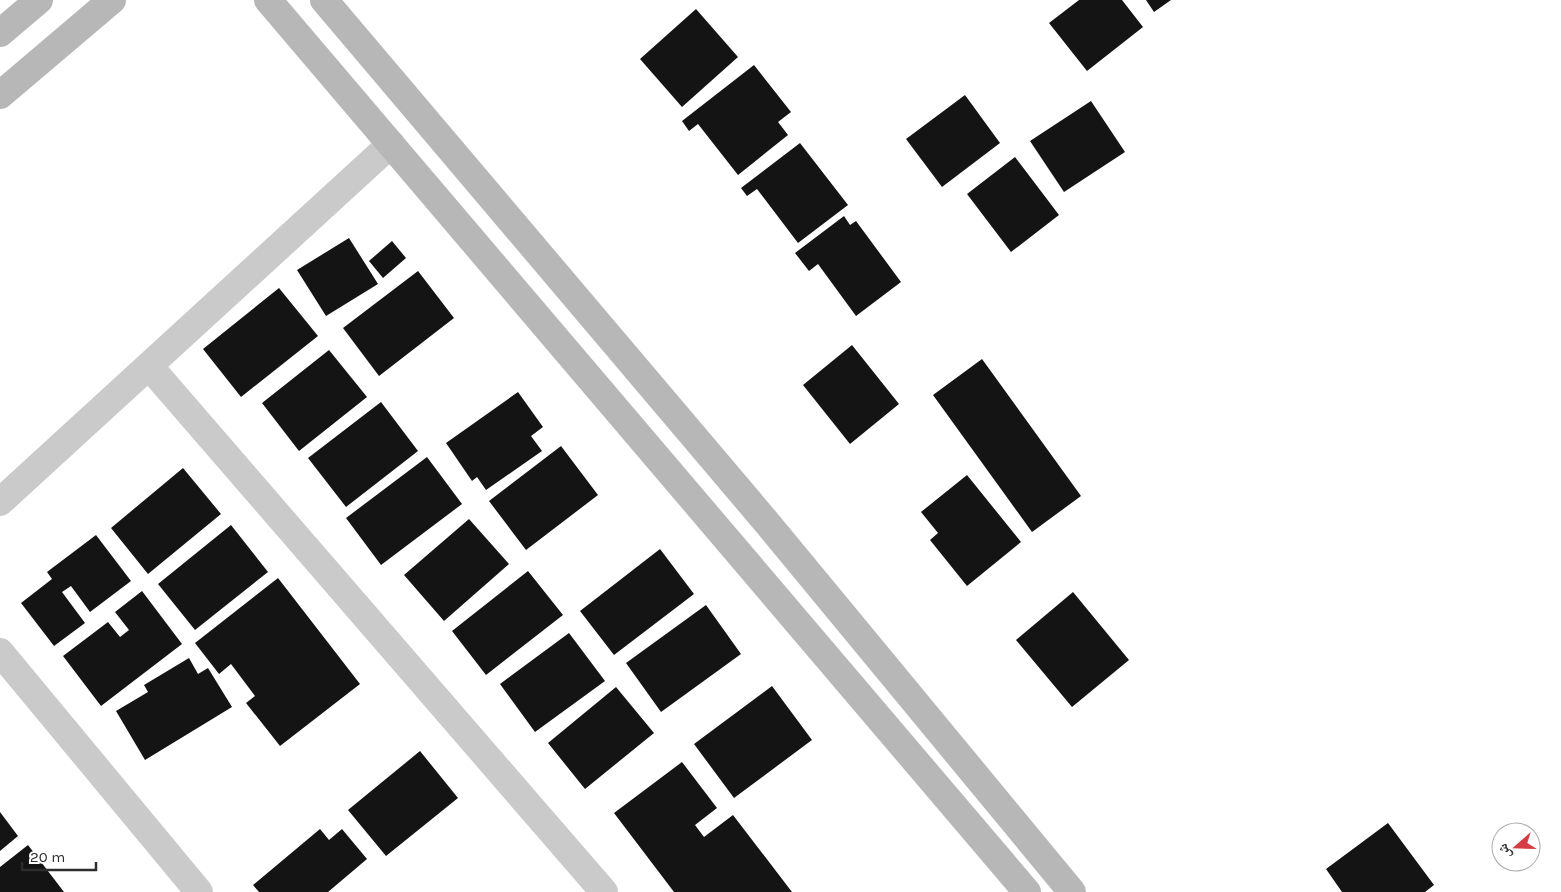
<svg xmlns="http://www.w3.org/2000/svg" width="1561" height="892" viewBox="0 0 1561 892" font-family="Karla,'Noto Naskh Arabic',sans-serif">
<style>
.building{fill:#141414}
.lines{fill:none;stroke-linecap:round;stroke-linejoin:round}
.street{stroke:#cacaca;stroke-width:28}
.secondary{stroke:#b7b7b7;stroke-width:28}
</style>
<rect width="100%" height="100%" fill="#fff"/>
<path class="building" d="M1079 0H1122L1143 27 1087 71 1049 23Z
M1146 0H1171L1154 12Z
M696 9 738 57 682 107 640 59Z
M754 65 791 112 778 122 788 135 738 175 698 124 689 131 682 121Z
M965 95 1000 143 942 187 906 139Z
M1091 101 1125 152 1064 192 1030 141Z
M800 143 848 205 798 243 757 189 747 196 741 188Z
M1015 157 1059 215 1011 252 967 194Z
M844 216 850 225 856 221 901 282 856 316 818 264 809 271 795 253Z
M349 238 378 284 326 316 297 270Z
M392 241 406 258 383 278 369 261Z
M418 271 454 318 379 376 343 328Z
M279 288 318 336 241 397 203 349Z
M852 345 899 404 850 444 803 385Z
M329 350 367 397 299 451 262 403Z
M982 359 1081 496 1032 532 933 395Z
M518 392 543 427 531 436 542 451 486 490 477 477 472 481 446 443Z
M381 402 418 451 346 507 308 458Z
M561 446 598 495 526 550 489 501Z
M427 457 462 504 381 565 346 518Z
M183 468 221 514 148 574 111 528Z
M967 475 1021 542 967 586 930 540 938 533 921 512Z
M469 519 509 564 444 621 404 575Z
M231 525 268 572 195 630 158 584Z
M96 535 131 581 90 612 71 586 62 592 85 623 54 646 21 603 52 579 47 572Z
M660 549 694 594 614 655 580 611Z
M528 571 563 615 486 675 452 631Z
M278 578 360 684 280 746 246 703 255 696 231 664 219 674 195 643Z
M142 591 182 644 101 706 63 656 108 622 120 637 129 630 115 612Z
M1073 592 1129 660 1072 707 1016 640Z
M706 605 741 654 661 712 626 663Z
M569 633 605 681 535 732 500 684Z
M189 658 198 674 208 668 232 707 145 760 116 711 148 692 144 685Z
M772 686 812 740 734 798 694 744Z
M616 687 654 733 585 789 548 743Z
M420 751 458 798 386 856 348 810Z
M682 762 717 808 695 825 704 837 733 815 792 892H674L614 813Z
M0 812 18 836 0 851Z
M1388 823 1434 885 1425 892H1342L1326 869Z
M320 829 329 840 342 829 367 859 328 892H259L253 885Z
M28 845 64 892H0V867Z"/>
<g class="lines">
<path class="street" d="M149 366 604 892
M0 502 391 144
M0 652 199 892"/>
<path class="secondary" d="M268 0 1027 892
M324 0 768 524 1072 892
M0 33 39 0
M0 95 112 0"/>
</g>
<g transform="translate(1516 847) rotate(250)"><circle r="24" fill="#ffffff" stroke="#ababab"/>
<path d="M0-4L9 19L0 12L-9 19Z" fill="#d43f45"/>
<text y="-8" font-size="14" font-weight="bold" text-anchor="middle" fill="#2d2d2d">ش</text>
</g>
<path d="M22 862v8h74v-8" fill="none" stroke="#2d2d2d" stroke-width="2.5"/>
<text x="30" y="862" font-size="15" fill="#2d2d2d" stroke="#ffffff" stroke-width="4" paint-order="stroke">20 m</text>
</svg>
